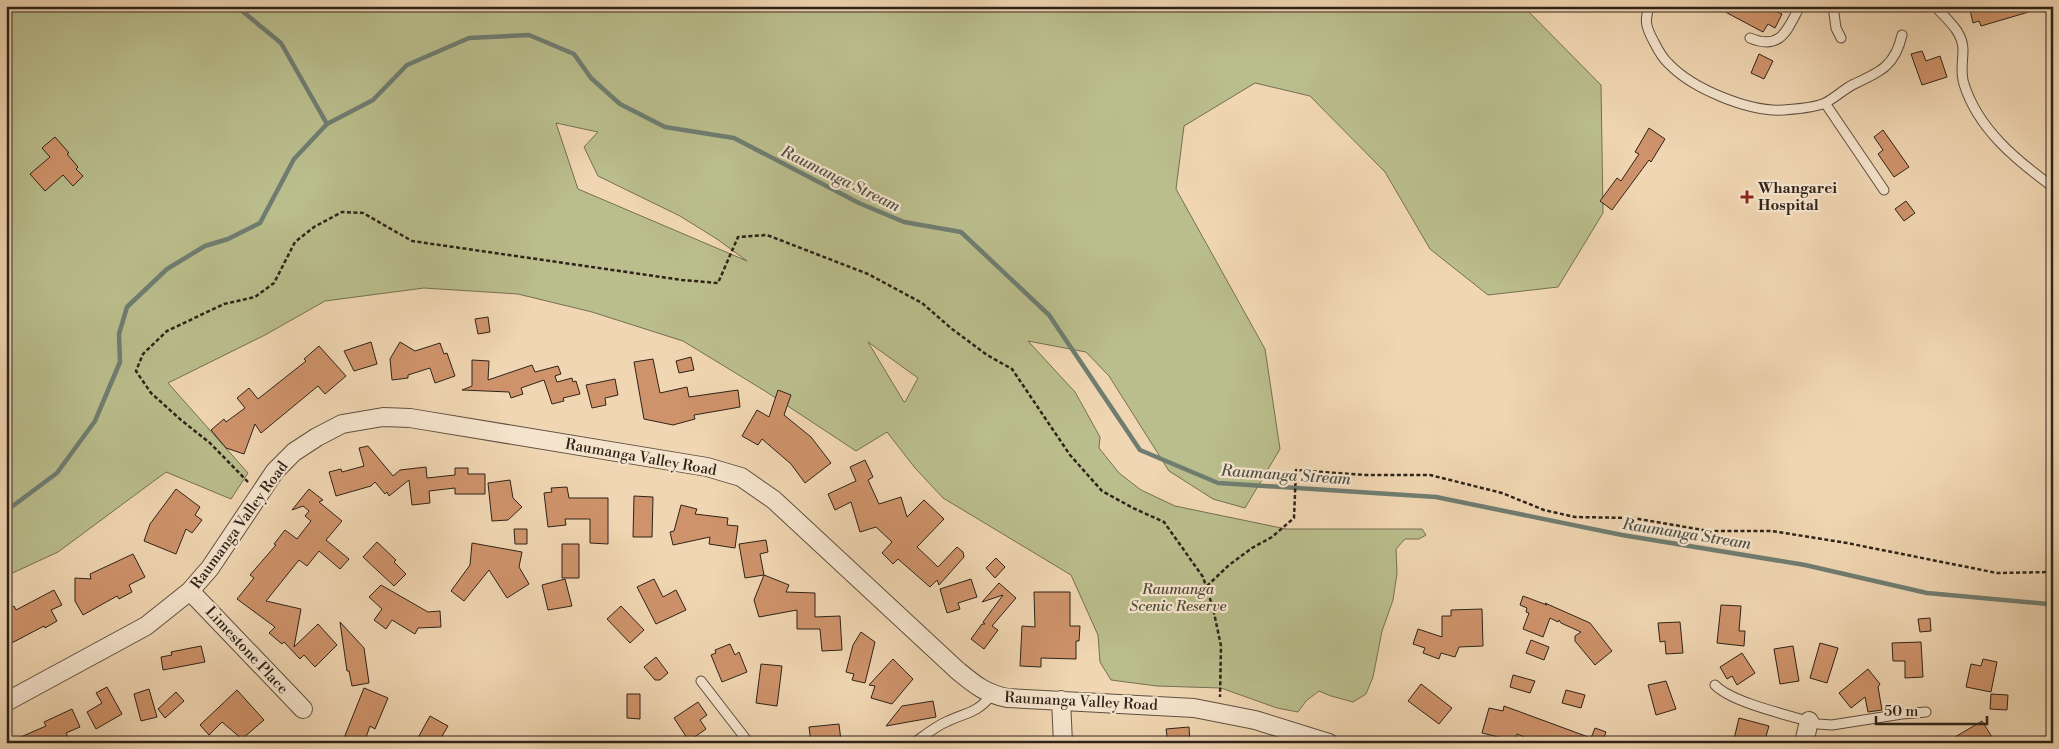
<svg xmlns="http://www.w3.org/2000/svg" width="2059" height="749" viewBox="0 0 2059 749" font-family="'Libre Bodoni',serif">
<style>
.green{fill:#babd8c;stroke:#747052;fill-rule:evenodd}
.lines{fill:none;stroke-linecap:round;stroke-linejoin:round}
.stream{stroke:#6f7d71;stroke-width:4.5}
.building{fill:#cf936b;stroke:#2e2319}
.service-casing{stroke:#5e503f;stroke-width:11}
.minor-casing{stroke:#5e503f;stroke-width:20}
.path{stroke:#2e2319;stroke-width:2.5;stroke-dasharray:4 2.5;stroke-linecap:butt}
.service{stroke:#f5e4cd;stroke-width:9}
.minor{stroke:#f5e4cd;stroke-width:18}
.poi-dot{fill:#8f2418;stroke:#f5e4cd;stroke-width:2}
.labels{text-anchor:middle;stroke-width:4.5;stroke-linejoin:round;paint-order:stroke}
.poi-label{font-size:15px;font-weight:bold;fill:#2e2319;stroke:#f5e4cd;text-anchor:start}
.street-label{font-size:15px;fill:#2e2319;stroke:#f5e4cd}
.park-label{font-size:15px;font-style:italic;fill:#514a36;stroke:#f5e4cd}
.water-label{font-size:16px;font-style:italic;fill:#4e5045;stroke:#f5e4cd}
</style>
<rect width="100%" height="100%" fill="#f0d6b2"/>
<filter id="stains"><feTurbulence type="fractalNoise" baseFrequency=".004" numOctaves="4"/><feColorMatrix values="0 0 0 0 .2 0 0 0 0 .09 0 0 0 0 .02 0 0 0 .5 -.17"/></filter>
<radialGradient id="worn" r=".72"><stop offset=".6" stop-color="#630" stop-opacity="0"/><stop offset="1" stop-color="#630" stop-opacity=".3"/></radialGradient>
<path class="green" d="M6 6H1523L1601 85 1603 213 1558 287 1488 295 1430 249 1385 172 1310 96 1255 83 1184 126 1176 189 1265 349 1280 449 1245 508 1213 499 1169 471 1109 376 1086 352 1028 341 1075 392 1100 437 1099 448 1119 473 1141 490 1175 506 1286 529H1422L1426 535 1419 539H1405L1396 549 1397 573 1393 600 1382 631 1373 677 1366 694 1353 702 1331 696 1319 691 1306 701 1298 712 1277 708 1221 688 1157 686 1111 680 1100 662 1098 635 1071 575 943 498 915 468 887 432 856 451 765 391 683 341 592 312 518 294 424 288 325 301 265 335 168 383 248 473 231 499 166 472 58 552 6 576ZM556 123 598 132 584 147 598 176 680 216 717 239 747 261 578 189ZM868 342 918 378 905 402H904Z"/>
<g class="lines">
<path class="stream" d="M236 6 281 43 327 124
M6 511 57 473 95 421 120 362 119 334 127 307 167 269 205 246 228 239 260 223 294 159 327 124 373 100 407 65 469 38 529 35 574 54 591 78 620 104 665 127 734 138 859 203 904 222 961 232 1049 315 1140 450 1218 483 1436 497 1622 535 1805 565 1927 593 2048 604 2053 602"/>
</g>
<path class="building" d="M1714 6H1777L1775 11 1782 14 1775 28 1768 24 1763 32Z
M1969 6H2038L2039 9 1981 26 1979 21 1973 23Z
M1922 51 1926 61 1940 56 1947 77 1922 85 1911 54Z
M1759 54 1773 61 1764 79 1751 73Z
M1649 128 1665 139 1651 162 1649 160 1612 210 1600 201 1617 178 1621 181 1639 154 1635 152Z
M1883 130 1909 167 1894 177 1878 154 1883 150 1874 137Z
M55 137 69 153 67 154 78 167 76 169 83 176 73 186 63 175 45 191 30 174 50 157 42 148Z
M1906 201 1915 213 1904 221 1895 209Z
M488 317 490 332 478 334 475 319Z
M371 342 377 364 354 371 344 351Z
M400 342 415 351 440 343 444 354 447 353 455 376 435 383 430 368 408 375V378L392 380 390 359Z
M319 346 346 376 325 394 318 386 261 433 255 424 244 454 226 448 211 430 224 419 226 422 245 408 237 398 249 388 258 399 306 361 304 359Z
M691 357 694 370 679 373 676 361Z
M653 359 660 393 687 387 689 397 738 390 740 407 694 415 695 419 673 425 644 419 634 362Z
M472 360 489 361 488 380 532 365 535 372 558 366 561 374 555 376 557 382 572 378 573 382 576 381 580 394 563 398 564 401 552 404 544 380 521 388 523 394 511 398 509 392 462 390 472 386Z
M615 379 618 395 605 398 606 405 592 408 586 385Z
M778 390 791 395 784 415 811 437 831 463 805 483 791 464 762 439 758 445 742 436 757 410 769 417Z
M368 446 393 476 400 470 426 467 427 478 455 475V468H468V474H485V494H455V488L429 491 430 503 412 505 409 480 389 496 387 492 385 494 375 482 371 486 336 496 329 472 341 469 342 472 364 466 359 448Z
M865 460 873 477 868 480 879 504 901 497 907 517 924 500 944 519 917 547 938 567 957 547 963 552 964 557 939 585 937 580 930 587 898 559 893 564 882 553 892 542 876 527 860 532 851 502 835 510 828 494 856 481 850 467Z
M510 480 513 498 522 507 508 520 492 521 488 483Z
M567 487 569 498H608V544L590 543V519H565L566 525 548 527 544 493 552 492 551 488Z
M176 489 200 507 195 515 202 520 192 533 186 529 176 554 144 541 150 524Z
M309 489 323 500 319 502 342 521 326 540 349 559 340 569 319 551 307 566 299 560 266 601 301 609 294 647 318 624 337 645 315 667 304 655 300 659 284 642 282 644 269 633 275 627 237 599 254 578 250 575 276 545 274 544 285 530 297 539 311 521 305 516 309 511 303 506 292 510Z
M634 496 653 497 652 537H633Z
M681 505 697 509 695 514 728 518 727 525 738 526 735 548 709 544 710 537 673 545 670 532 674 531Z
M514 529H527V544H515Z
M766 540 768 552 760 554 764 575 745 578 739 544Z
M377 542 396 560 394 562 406 574 394 586 363 557Z
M472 543 522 552 519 567 529 584 507 598 489 570 464 601 451 591 470 565Z
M562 544H579V578H562Z
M133 554 145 577 129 585 132 592 119 599 117 596 83 615 75 601V578L91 579 90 574Z
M996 558 1005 567 995 578 986 568Z
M764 575 789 585 786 592 815 593V617L840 616 842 650 822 651 820 629H797V610L759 617 754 600Z
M565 579 572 606 548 610 542 585Z
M654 579 663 597 676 590 686 610 656 624 637 587Z
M971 579 977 597 958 603 960 609 947 613 940 589Z
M999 583 1016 598 992 626 998 630 984 649 971 639 982 624H985L983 622 1003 595 982 602Z
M381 585 428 612 440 611 441 627 418 628 415 634 392 620 386 629 374 620 382 609 369 597Z
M54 590 62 605 51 610 57 621 45 628 44 626 6 646V611L14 606 16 610Z
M1034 592H1070V626H1080L1079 641H1076V659L1041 658V667L1020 666 1022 626 1035 627Z
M1523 596 1547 605 1545 603 1590 623 1612 651 1595 665 1575 641V636L1581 632 1561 623 1559 620 1558 622 1550 618 1543 637 1523 629 1529 613 1526 612 1527 608 1520 605Z
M1721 605 1741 606 1739 631H1745L1744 646 1717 643Z
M621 606 644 630 630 643 607 619Z
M1482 609 1483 646 1459 647 1455 657 1441 653 1439 659 1423 653 1425 648 1413 644 1418 629 1442 637V616H1451V610Z
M1930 618 1931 631 1920 632 1918 619Z
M340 622 364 648 369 683 352 686 349 671H347Z
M1680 622 1683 653 1666 654 1665 641 1660 642 1658 623Z
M861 632 875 642 865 683 852 680 854 674 846 672 853 645Z
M1531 640 1549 647 1544 660 1526 653Z
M1921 642 1923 677 1905 678V661H1893L1892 643Z
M1820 643 1838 648 1827 683 1810 678Z
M730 644 735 655 739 652 747 672 722 682 711 655 716 653 715 650Z
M201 646 205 662 163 670 161 657 172 655 171 652Z
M1793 646 1799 681 1780 684 1774 649Z
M1742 653 1755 673 1737 685 1732 676 1727 679 1720 667Z
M656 657 668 673 660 680H655L644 667Z
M893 659 913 679 892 704 871 698 875 686 869 685Z
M1983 659 1997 662 1991 692 1966 687 1971 664 1981 666Z
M761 664 782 666 777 706 756 703Z
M1868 669 1880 684 1878 687 1882 710 1868 712 1865 697 1851 708 1839 693Z
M1513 675 1535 681 1530 693 1510 687Z
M1666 681 1676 709 1656 715 1648 685Z
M1421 684 1452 708 1439 724 1408 701Z
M107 687 122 714 96 729 87 712 102 703 96 693Z
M364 688 388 698 375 729 370 726 364 743H342Z
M149 689 157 717 141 721 134 694Z
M237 690 264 720 242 739 222 722 209 735 200 725Z
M1566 690 1585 695 1581 708 1562 703Z
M176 692 184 701 165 718 158 709Z
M627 694H640V719L627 718Z
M1991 694 2008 695 2007 710 1990 709Z
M933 701 936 717 886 726 902 706Z
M698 702 707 715 700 720 706 729 689 741 674 718Z
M1504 706 1591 738 1595 728 1606 732 1602 743H1538L1517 734 1515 743H1501L1502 738 1482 733 1489 708 1503 711Z
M72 709 80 727 66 733 71 743H7L46 726 44 722Z
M430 716 448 726 438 743H415Z
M1739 718 1769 726 1764 743H1749L1734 739Z
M1982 721 1992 737 1982 743H1945Z
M839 724 841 741 811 743 809 727Z
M1189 727 1190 743H1168L1166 729Z"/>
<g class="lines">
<defs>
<path id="service" d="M1650 6C1643 20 1647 29 1654 42 1658 50 1662 58 1669 64 1693 89 1749 112 1783 110 1796 109 1814 108 1825 103 1835 98 1844 89 1854 84 1880 72 1895 66 1902 35
M1833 6 1836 28 1841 38
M1935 6C1946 19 1963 31 1963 50 1963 62 1960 72 1964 84 1978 129 2016 160 2053 187
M1750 38C1781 51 1787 30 1800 6
M1825 103 1884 190
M701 681 749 743
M1715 685C1732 703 1792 716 1818 724L1832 725 1902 714 1926 712
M914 743C925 735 936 726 948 721 970 711 975 714 992 695"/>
<path id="minor" d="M190 591 303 709
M1061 700 1063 743
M6 702 146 626 190 591 210 568 275 471 294 452 317 437 342 424 383 417 410 418 707 467 741 477 774 500 957 670C974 684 984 693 1007 698L1194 708 1255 720 1329 743
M1804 743 1809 721"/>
</defs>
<use href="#service" class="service-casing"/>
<use href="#minor" class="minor-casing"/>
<path class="path" d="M248 482 210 443 181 420 151 393 136 371 143 354 167 331 224 304 255 297 274 283 295 242 314 227 342 212 363 213 412 241 682 280 718 283 738 237 767 235 868 274 922 303 952 329 987 355 1012 369 1070 455 1102 491 1133 508 1164 522 1203 577 1213 608 1221 646 1220 697
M1207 586 1229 565 1252 548 1272 537 1294 518 1296 470 1364 475H1430L1502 493 1544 510 1575 517 1633 518 1709 531H1772L1847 543 1997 573 2053 572"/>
<use href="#service" class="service"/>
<use href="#minor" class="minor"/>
</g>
<path class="poi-dot" d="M1744.5 189.5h5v5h5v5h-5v5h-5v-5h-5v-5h5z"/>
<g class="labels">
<g class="poi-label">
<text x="1758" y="193">Whangarei<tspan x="1758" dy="17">Hospital</tspan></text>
</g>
<g class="street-label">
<text transform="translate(641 457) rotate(10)" y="5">Raumanga Valley Road</text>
<text transform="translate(239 525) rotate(-54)" y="5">Raumanga Valley Road</text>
<text transform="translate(247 650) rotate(47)" y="5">Limestone Place</text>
<text transform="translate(1081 701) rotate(3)" y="5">Raumanga Valley Road</text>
</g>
<g class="park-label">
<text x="1178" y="594">Raumanga<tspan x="1178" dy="17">Scenic Reserve</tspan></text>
</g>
<g class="water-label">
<text transform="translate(841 178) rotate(26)" y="6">Raumanga Stream</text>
<text transform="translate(1286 474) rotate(4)" y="6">Raumanga Stream</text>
<text transform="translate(1687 533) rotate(9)" y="6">Raumanga Stream</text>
</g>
</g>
<rect width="2059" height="749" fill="none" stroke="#f0d6b2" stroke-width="25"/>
<rect x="8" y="8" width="2044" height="734" fill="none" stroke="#2e2319" stroke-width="2.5"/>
<rect x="12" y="12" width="2034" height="724" fill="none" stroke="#2e2319"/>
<path d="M1876 716v8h111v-8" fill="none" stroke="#2e2319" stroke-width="2.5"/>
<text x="1884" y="716" font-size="15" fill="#2e2319" stroke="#f5e4cd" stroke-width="4" paint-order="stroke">50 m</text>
<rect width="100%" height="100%" filter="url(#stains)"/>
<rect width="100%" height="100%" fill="url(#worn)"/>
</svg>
